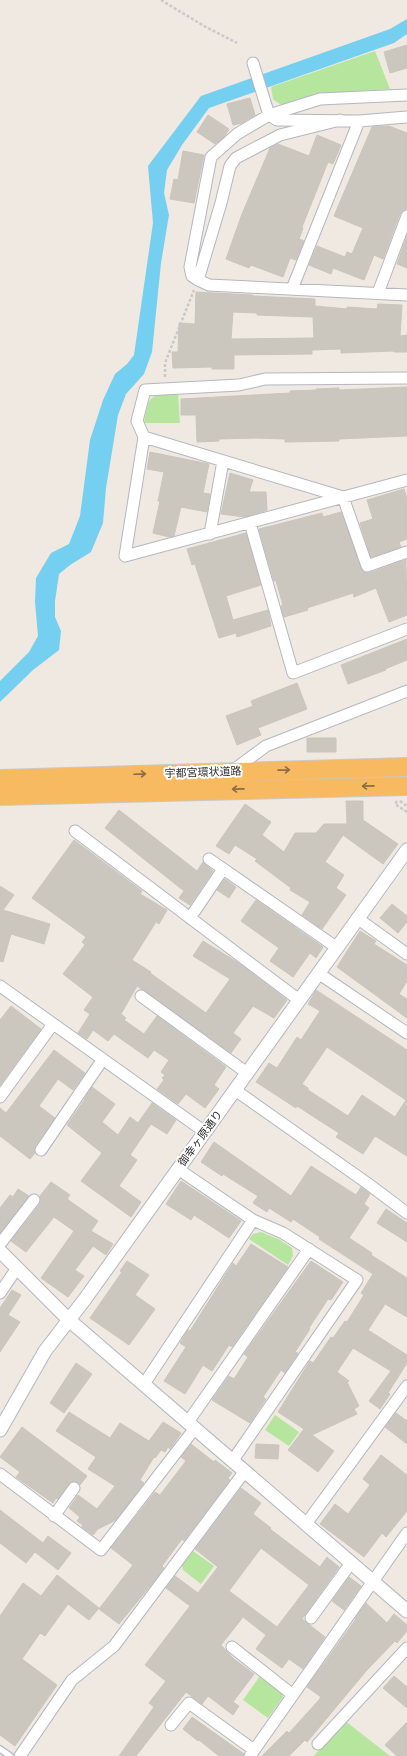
<svg xmlns="http://www.w3.org/2000/svg" width="407" height="1756" viewBox="0 0 407 1756" font-family="Rubik,'Noto Sans JP',sans-serif">
<style>
.green{fill:#b6e59e}
.water{fill:#75cff0}
.building{fill:#cbc7bf;stroke:#cbc5ba;fill-rule:evenodd}
.lines{fill:none;stroke-linecap:round;stroke-linejoin:round}
.service-casing{stroke:#b4b7c1;stroke-width:8}
.minor-casing{stroke:#b4b7c1;stroke-width:13}
.tertiary-casing{stroke:#b4b7c1;stroke-width:15}
.trunk-casing{stroke:#c9c9c9;stroke-width:20}
.path{stroke:#c9c9c9;stroke-width:2.5;stroke-dasharray:3 2;stroke-linecap:butt}
.service{stroke:#fff;stroke-width:5.5}
.minor{stroke:#fff;stroke-width:11}
.tertiary{stroke:#fff;stroke-width:13}
.trunk{stroke:#f8ba60;stroke-width:18}
.oneway{stroke:#896d44}
.labels{text-anchor:middle;stroke-width:4;stroke-linejoin:round;paint-order:stroke}
.street-label{font-size:11px;fill:#2e2e2e;stroke:#fff}
</style>
<rect width="100%" height="100%" fill="#efe9e1"/>
<path class="green" d="M375 51 390 89 316 94 281 105 273 99 271 87Z
M178 393 180 423H144C150 394 148 395 178 393Z
M261 1232 280 1240 292 1248 293 1256 288 1265 249 1239 253 1234Z
M275 1415 299 1432 289 1446 265 1430Z
M193 1551 214 1566 201 1584 183 1570 182 1565Z
M260 1676 281 1691 283 1697 268 1718 243 1700Z
M344 1720 390 1756H314Z"/>
<path class="water" d="M407 19V34L394 43 209 108 182 145 167 170 164 193 169 215 161 263 152 352 144 374 126 394 118 415 106 488 103 523 91 552 70 565 59 574 55 601V617L61 631 59 650 33 670 0 702V681L29 652 38 636 35 602 36 578 51 553 69 544 80 516 90 440 103 400 115 374 127 364 134 355 153 223 148 166 201 96 390 29Z"/>
<path class="building" d="M407 45V68L390 73 384 52Z
M250 98 255 115 242 123 233 125 227 104Z
M208 115 229 129 224 137 215 144 197 132Z
M389 126 407 133V209L403 210 400 214 383 259 374 255 364 280 333 268 331 274 309 265 317 246 345 257 347 252 352 254 363 228 334 216 372 127Z
M317 135 341 145 333 164 328 162 302 227 303 228 299 239 304 241 296 260 290 258 283 277 251 265 249 268 226 259 242 214 270 148 278 144 309 156Z
M183 151 204 155 194 203 170 199 174 179 178 180Z
M407 236V268L397 264Z
M196 292 253 295V296L315 299V306L347 309V307L377 309 378 304 402 305 400 336 407 335V352H394V351L341 353V349L312 350V354L234 355V369H212V367L173 368 172 352H178L179 323 195 324ZM233 312 257 313V315L313 317 314 338 231 339Z
M407 387V436L339 439V441L285 442V439L256 438 219 439V441L197 442 196 415H181V399L290 393V391L316 390V389L339 388V390Z
M150 452 209 464 203 493 210 494 207 512 181 507 174 536 169 537 153 533 160 501H158L164 472 147 469Z
M230 473 253 480 249 492H266L267 510 245 517 221 514Z
M404 489 407 498V539L399 542 401 547 371 557 360 523 373 519 367 500Z
M341 512 363 572 369 573 406 560 407 615 389 622 376 588 354 597 353 593 307 608 308 610 284 617 281 606 283 605 276 581H274L259 529 322 513 323 517Z
M246 533 261 585 226 596 233 620 268 610 271 626 237 637 236 633 219 638 195 564 192 565 187 549Z
M407 639V660L385 669 386 670 348 684 341 665Z
M297 683 307 709 258 728 261 735 237 745 226 716 253 706 251 701Z
M307 738H336V752H307Z
M346 801H363V820L398 844 383 864 343 835 325 862 344 875 336 888 346 895 322 929 302 915 310 902 290 890 291 888 255 861 257 859 235 845 229 854 216 846 245 804 271 822 262 835 284 852 295 833H316L324 824H347Z
M119 810 197 871 203 862 213 871 190 905 179 898 184 891 105 828Z
M74 840 142 891 140 894 167 910 159 924 156 922 132 960 151 972 150 973 206 1013 230 979 193 956 203 941 240 964 287 1000 274 1018 253 1006 233 1033 241 1039 231 1053 137 986 121 1014 126 1018 124 1020 144 1034 157 1016 226 1067 214 1085 219 1089 205 1108 186 1094 178 1104 157 1089 164 1080 162 1078 165 1075 161 1072 169 1060 154 1050 148 1058 114 1034 108 1041 93 1030 87 1039 78 1033 90 1014 84 1010 93 997 63 974 85 945 82 942 86 937 32 898Z
M225 879 236 887 229 898 217 890Z
M0 886 14 895 3 910 50 924 44 944 11 934 3 962 0 961Z
M256 900 323 947 316 958 310 953 293 977 270 961 279 948 241 921Z
M392 904 407 916V922L398 933 380 918Z
M360 931 376 941 374 944 407 965V981L399 994 407 999V1018L337 967Z
M316 990 407 1050V1156L375 1136 363 1154 336 1137 339 1133 297 1106 296 1108 256 1082 269 1063 277 1068 297 1037 301 1040 320 1011 308 1004ZM327 1047 406 1100 395 1117 362 1095 348 1116 308 1090V1088L302 1084Z
M11 1006 41 1029 0 1085V1020Z
M54 1050 85 1073 73 1090 58 1079 39 1106 55 1118 35 1146V1153L30 1159 0 1136V1108L6 1113Z
M92 1087 115 1104 102 1122 118 1135 130 1117 138 1123 152 1103 176 1120 167 1134 151 1124 130 1155 137 1160 119 1186 141 1202 131 1217 81 1181 102 1153 67 1125 85 1099H84Z
M214 1142 291 1196 311 1166 356 1195 361 1187 370 1194 364 1204 369 1208 349 1238 372 1253 371 1255 407 1278V1317L385 1304 368 1330 407 1355V1363L388 1393 390 1394 380 1409 369 1401 391 1371 353 1348 337 1372 349 1381 347 1382 359 1406 354 1409 357 1414 312 1435 334 1451 318 1472 288 1450 304 1429 278 1412 310 1361 313 1363 331 1337 333 1338 345 1321 347 1322 364 1295 361 1293 373 1274 319 1239 320 1237 293 1219 291 1222 269 1208 267 1212 253 1203 258 1196 223 1174 222 1176 201 1162Z
M181 1181 241 1221 229 1238 194 1215 191 1220 166 1204Z
M51 1182 70 1195 67 1199 98 1221 91 1231 113 1244 106 1255 93 1246 75 1270 84 1276 68 1297 41 1278 74 1231 54 1217 26 1252 11 1241 40 1204 41 1201 40 1196Z
M18 1189 29 1196 0 1233V1208L10 1195 13 1197Z
M386 1209 407 1223V1242L377 1223Z
M251 1244 288 1267 232 1347 229 1345 212 1371 203 1365 185 1394 164 1381 186 1347 180 1343 188 1330 190 1331 233 1263 236 1266Z
M127 1261 149 1275 135 1295 155 1309 129 1345 90 1318 122 1272 120 1271Z
M311 1261 343 1282 331 1300 328 1299 309 1328 310 1329 295 1352 298 1353 285 1373 281 1370 263 1397 266 1399 250 1423 212 1400 229 1376 234 1379 248 1357 244 1354Z
M12 1290 21 1295 8 1315 20 1322 0 1352V1308Z
M76 1363 92 1374 64 1413 50 1403Z
M69 1412 110 1438 120 1423 149 1441 163 1422 181 1433 170 1449 168 1447 165 1452 161 1450 155 1458 154 1457 140 1480 144 1483 116 1520 98 1529 93 1535 82 1527 83 1525 77 1521 80 1517 69 1508 78 1495 97 1509 115 1486 88 1469 96 1457 56 1431Z
M396 1413 407 1421V1444L385 1427Z
M22 1427 87 1476 80 1485 75 1481 71 1482 58 1499 56 1498 53 1503 16 1477 20 1472 0 1457Z
M191 1444 214 1462 215 1460 232 1473 228 1478 230 1480 184 1541 182 1539 162 1566 164 1568 155 1580 119 1624 99 1609 133 1565 111 1548 155 1492 160 1495 186 1461 181 1457Z
M256 1444 279 1445 278 1459 255 1458Z
M381 1455 407 1475V1511L386 1537 382 1533 364 1557 320 1524 335 1504 348 1514 370 1485 363 1479Z
M241 1488 261 1503 253 1514 271 1528 270 1529 320 1567 327 1557 339 1567 302 1619 325 1637 303 1669 289 1659 282 1668 256 1649 266 1635 243 1617 221 1645 234 1659 254 1674 233 1702 239 1706 233 1715 208 1696 202 1704 186 1692 136 1756H119L154 1707 149 1703 166 1681 145 1665 190 1606 166 1588 175 1576 198 1593 218 1567 195 1549ZM261 1548 309 1585 277 1627 229 1591Z
M0 1510 43 1543 48 1536 71 1553 58 1570 35 1552 26 1563 0 1543Z
M57 1575 99 1608 89 1620 68 1604 45 1636 40 1633 22 1659 57 1685 15 1746 0 1735V1616L23 1583 41 1596Z
M349 1577 361 1586 344 1610 332 1601Z
M366 1603 387 1623 394 1614 407 1625V1631L397 1643 395 1641 367 1670 307 1742 305 1740 289 1756H262L287 1731 289 1733 318 1701 321 1697 307 1687 356 1619 355 1618Z
M394 1676 407 1687V1708L383 1688Z
M192 1717 244 1754 243 1756H219L199 1740 198 1741 183 1729Z
M407 1722V1756H397L385 1745Z"/>
<g class="lines">
<defs>
<path id="service" d="M0 1749 10 1756"/>
<path id="minor" d="M253 63 269 115 277 120 359 121 407 117
M340 120 280 135 236 158 230 166 221 203 198 280 209 285 407 295
M198 280 192 276 190 267 211 157 237 134 269 115 320 99 407 95
M292 289 359 121
M378 293 407 216
M407 378 265 379 239 385 145 390 137 421 144 437 125 556 407 480
M144 437 343 497 367 566 407 552
M250 523 293 673 407 629
M210 534 223 461
M232 771 266 746 407 691
M75 831 299 1000
M209 859 336 947
M190 918 223 869
M357 918 407 954
M318 973 407 1033
M0 986 205 1132
M141 996 247 1073
M235 1090 367 1183 407 1213
M0 1097 53 1024
M41 1150 103 1059
M178 1169 253 1220 283 1233 357 1280 233 1460
M0 1244 34 1200
M0 1293 17 1268
M144 1384 253 1220
M188 1422 309 1249
M0 1474 101 1550 195 1428
M54 1516 74 1488
M306 1524 407 1386
M311 1618 351 1563
M232 1647 293 1695
M171 1725 189 1703 254 1750
M318 1744 407 1648
M20 1756 72 1680 114 1646 245 1471
M250 1756 407 1533"/>
<path id="tertiary" d="M0 1251 69 1320 407 1611
M0 1430 45 1351 85 1299 407 850"/>
<path id="trunk" d="M0 779 407 767
M0 796 407 786"/>
</defs>
<use href="#service" class="service-casing"/>
<use href="#minor" class="minor-casing"/>
<use href="#tertiary" class="tertiary-casing"/>
<use href="#trunk" class="trunk-casing"/>
<path class="path" d="M161 0 204 26 237 43
M165 377V363L194 290
M397 801 395 804 407 812
M400 801 407 806"/>
<use href="#service" class="service"/>
<use href="#minor" class="minor"/>
<use href="#tertiary" class="tertiary"/>
<use href="#trunk" class="trunk"/>
</g>
<defs><path id="oneway-shaft" d="M-6 0H5M1.5-3L5.5 0L1.5 3" fill="none" stroke-width="1.6" stroke-linecap="round" stroke-linejoin="round"/></defs>
<g class="oneway">
<use href="#oneway-shaft" transform="translate(284 770) rotate(-1)"/>
<use href="#oneway-shaft" transform="translate(140 774) rotate(-2)"/>
<use href="#oneway-shaft" transform="translate(368 786) rotate(179)"/>
<use href="#oneway-shaft" transform="translate(238 789) rotate(179)"/>
</g>
<g class="labels">
<g class="street-label">
<text transform="translate(203 772) rotate(-2)" y="4">宇都宮環状道路</text>
<text transform="translate(200 1138) rotate(-54)" y="4">御幸ヶ原通り</text>
</g>
</g>
</svg>
